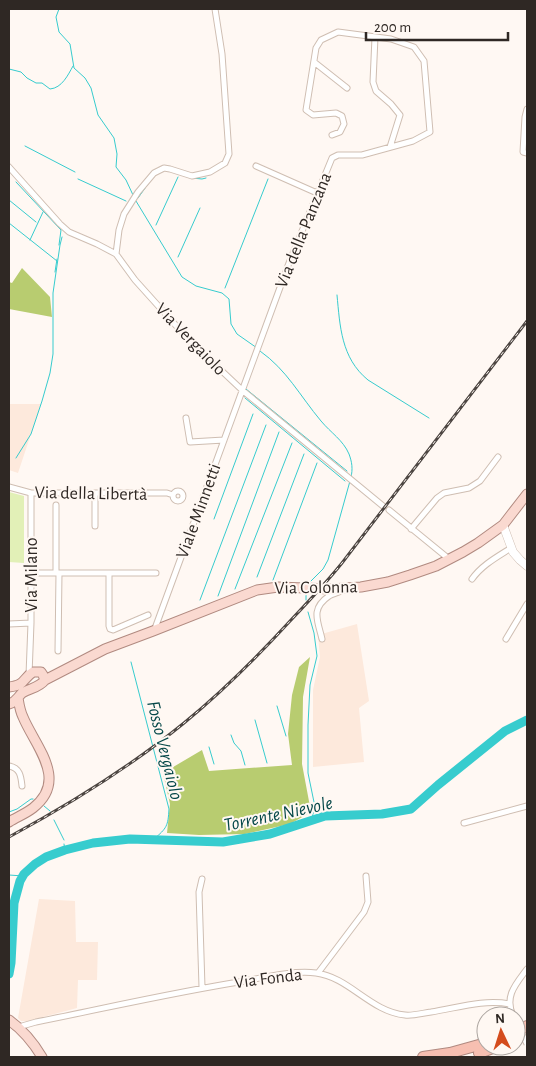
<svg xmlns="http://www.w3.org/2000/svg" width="536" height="1066" viewBox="0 0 536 1066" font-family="'Alegreya Sans',sans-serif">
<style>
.built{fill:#fde9dc}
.green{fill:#e2f0b7}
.forest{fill:#b8cc70}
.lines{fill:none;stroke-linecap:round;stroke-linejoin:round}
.stream{stroke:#37ccce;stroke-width:1}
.river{stroke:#37ccce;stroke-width:9}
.minor-casing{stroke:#cfbeb2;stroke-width:7}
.secondary-casing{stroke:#cfbeb2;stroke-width:9}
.primary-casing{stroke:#b18a80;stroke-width:11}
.motorway-casing{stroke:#b18a80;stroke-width:12}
.minor{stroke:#fff;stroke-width:5}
.secondary{stroke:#fff;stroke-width:8}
.primary{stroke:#fad9d0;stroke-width:9}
.motorway{stroke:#f7bfb1;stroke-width:10}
.rail-casing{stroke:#4d4642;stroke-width:3}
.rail{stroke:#fff8f3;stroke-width:1;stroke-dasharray:4;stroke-linecap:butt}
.minor-bridge-casing{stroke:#cfbeb2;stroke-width:7;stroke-linecap:butt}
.minor-bridge{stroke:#fff;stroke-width:5}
.labels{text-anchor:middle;stroke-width:4;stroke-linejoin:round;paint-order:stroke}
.street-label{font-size:18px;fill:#2f2824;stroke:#fff8f3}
.water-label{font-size:19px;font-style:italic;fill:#064849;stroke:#fff8f3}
</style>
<rect width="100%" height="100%" fill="#fff8f3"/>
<path class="built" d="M9 404H41L18 473 9 470Z
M357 624 369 701 359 708 364 762 313 767V690L320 657 318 635Z
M39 899 75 901 76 942H98L97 980H78L77 1008 28 1021H21L18 1018Z"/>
<path class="green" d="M9 492 24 496V563L9 562Z"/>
<path class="forest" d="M22 268 50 297 52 317 9 309V282L12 283Z
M310 657 303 697 302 764 311 812 290 824 245 834 199 835 167 833 170 804 163 773 202 750 209 771 292 765 288 734 292 695 299 667Z"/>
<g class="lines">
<path class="stream" d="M59 9 56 17 59 32 70 44 74 68 85 78 91 88 98 115 114 138 117 154 116 167 126 180 133 195
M9 69 21 72 27 78 36 83H42L50 89C62 88 68 75 73 66
M25 146 75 172
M192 178 202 179 206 178
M78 179 126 201
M16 182 61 230 59 245
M138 198 148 184
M9 200 36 222
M136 201 182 277 196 286 222 293 229 299 231 324 237 334 257 348
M9 223 57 261
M156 225 178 177
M30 240 43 212
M178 257 200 208
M55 272 57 259
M225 288 268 179
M337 295C340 326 341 358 368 380L429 418
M260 351C287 370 300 396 321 421 331 433 343 440 349 454 352 462 353 469 351 477
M246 389 347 471
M245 398 345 481
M16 458 31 434 42 401 50 373 53 354V293L60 245 62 237
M214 519 253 414
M257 577 304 454
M273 580 317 463
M308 584 323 569 328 560 350 481
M235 589 292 443
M218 596 279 432
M200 600 266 425
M306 600V592
M308 612 314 633 317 656 310 685 308 725V773L315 807 311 821
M131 662 169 809C168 826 167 828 154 839
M277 706 286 736
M255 720 267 763
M231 735 234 743 241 751 245 765
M209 747 214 764
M44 806 50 811
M9 812 17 809 31 799H33
M54 820 64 840
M64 844 65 850
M9 875 23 876"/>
<path class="river" d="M9 974 11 963 14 903 20 881 24 874 35 864 46 857 65 850 93 843 130 839 223 842 270 834 325 816 382 814 411 809 438 785 505 731 527 720"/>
<defs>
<path id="minor" d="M375 37 373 82 376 91 391 104 400 115 390 147
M314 62 347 88
M527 109 525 117 523 152 527 153
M256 166 317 193
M9 167 60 224 69 232 97 244 116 254 135 280 189 340 242 390 383 506
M116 254 119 230 124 214 138 192 154 173 164 168 170 169 192 176 210 172 225 163 229 154 222 54 215 9
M186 418 190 442 224 440
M9 487 31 493H167L173 495
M173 496a5 5 0 1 1 10 0a5 5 0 1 1-10 0Z
M56 505V573
M389 510 449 559
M95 526V494
M411 529 437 498 444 493 469 488 480 481 498 457
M30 573H156
M109 573V626L110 629 113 630 148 615
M472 579C482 565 497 557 511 548
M9 624 31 623
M154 631 289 263 332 158 338 155H362L413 141 430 132 424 61 414 47 391 39 338 32 321 40 316 48 306 110 313 115 336 113 342 116 344 124 340 132 332 135
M322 639C318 621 310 609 329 596 334 593 338 594 343 589
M506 639 527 604
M58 651 59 573
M29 675 31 623V493
M9 766C20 768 21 776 22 786
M464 823 527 806
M202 879 199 892 202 987
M318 973 364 912 368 902 366 876
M513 1016C504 996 516 984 527 969
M20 1028 22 1026 36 1022C106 1008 175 992 245 981 266 977 295 970 316 973 349 977 371 1012 405 1015 413 1016 423 1013 431 1012 457 1008 483 999 510 1004"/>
<path id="secondary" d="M503 525 513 552 520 560 527 566"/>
<path id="primary" d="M9 687C26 685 22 679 33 672H41L43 675 45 680
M9 704C16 702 17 698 22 693 30 688 39 688 45 680L105 649 153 631 257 590 278 587 331 589 361 587 388 582 410 575 436 566 463 552 478 543 503 525 527 494
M9 822C17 817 25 814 33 808 69 780 35 746 23 717 20 711 19 704 18 698
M9 1020C23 1030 33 1042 42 1057"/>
<path id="motorway" d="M523 1028 527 1026
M516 1038 520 1037
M479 1053 498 1046
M423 1057 450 1053 486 1043"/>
</defs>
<use href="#minor" class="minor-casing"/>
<use href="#secondary" class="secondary-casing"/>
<use href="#primary" class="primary-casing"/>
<use href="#motorway" class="motorway-casing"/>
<use href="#minor" class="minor"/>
<use href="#secondary" class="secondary"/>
<use href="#primary" class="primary"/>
<use href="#motorway" class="motorway"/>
<defs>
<path id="rail" d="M9 837C70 804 130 767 184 723 223 691 258 656 291 620 309 601 326 583 342 563L527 321"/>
</defs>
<use href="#rail" class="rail-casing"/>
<use href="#rail" class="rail"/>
<defs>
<path id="minor-bridge" d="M516 1022 527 1044"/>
</defs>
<use href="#minor-bridge" class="minor-bridge-casing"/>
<use href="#minor-bridge" class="minor-bridge"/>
</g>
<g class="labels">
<g class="street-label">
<text transform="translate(303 230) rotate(-68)" y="6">Via della Panzana</text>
<text transform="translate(191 339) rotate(46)" y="6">Via Vergaiolo</text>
<text transform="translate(91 493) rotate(1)" y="6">Via della Libertà</text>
<text transform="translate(198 511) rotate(-70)" y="6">Viale Minnetti</text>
<text transform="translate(31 575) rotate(-90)" y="6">Via Milano</text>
<text transform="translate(316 587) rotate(-1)" y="6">Via Colonna</text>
<text transform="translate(268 978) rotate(-7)" y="6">Via Fonda</text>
</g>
<g class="water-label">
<text transform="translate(166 750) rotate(76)" y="7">Fosso Vergaiolo</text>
<text transform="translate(278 813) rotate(-12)" y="7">Torrente Nievole</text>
</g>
</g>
<rect width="536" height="1066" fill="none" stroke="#2f2824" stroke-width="20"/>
<g transform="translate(501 1031) rotate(356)"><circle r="24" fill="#fff8f3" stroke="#aca5a0"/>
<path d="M0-4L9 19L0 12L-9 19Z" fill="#d44c1d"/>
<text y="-8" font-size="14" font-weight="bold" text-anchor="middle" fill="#2f2824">N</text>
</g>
<path d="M366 32v8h142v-8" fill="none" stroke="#2f2824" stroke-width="2.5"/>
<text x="374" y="32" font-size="15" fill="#2f2824" stroke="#fff8f3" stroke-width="4" paint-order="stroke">200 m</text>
</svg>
